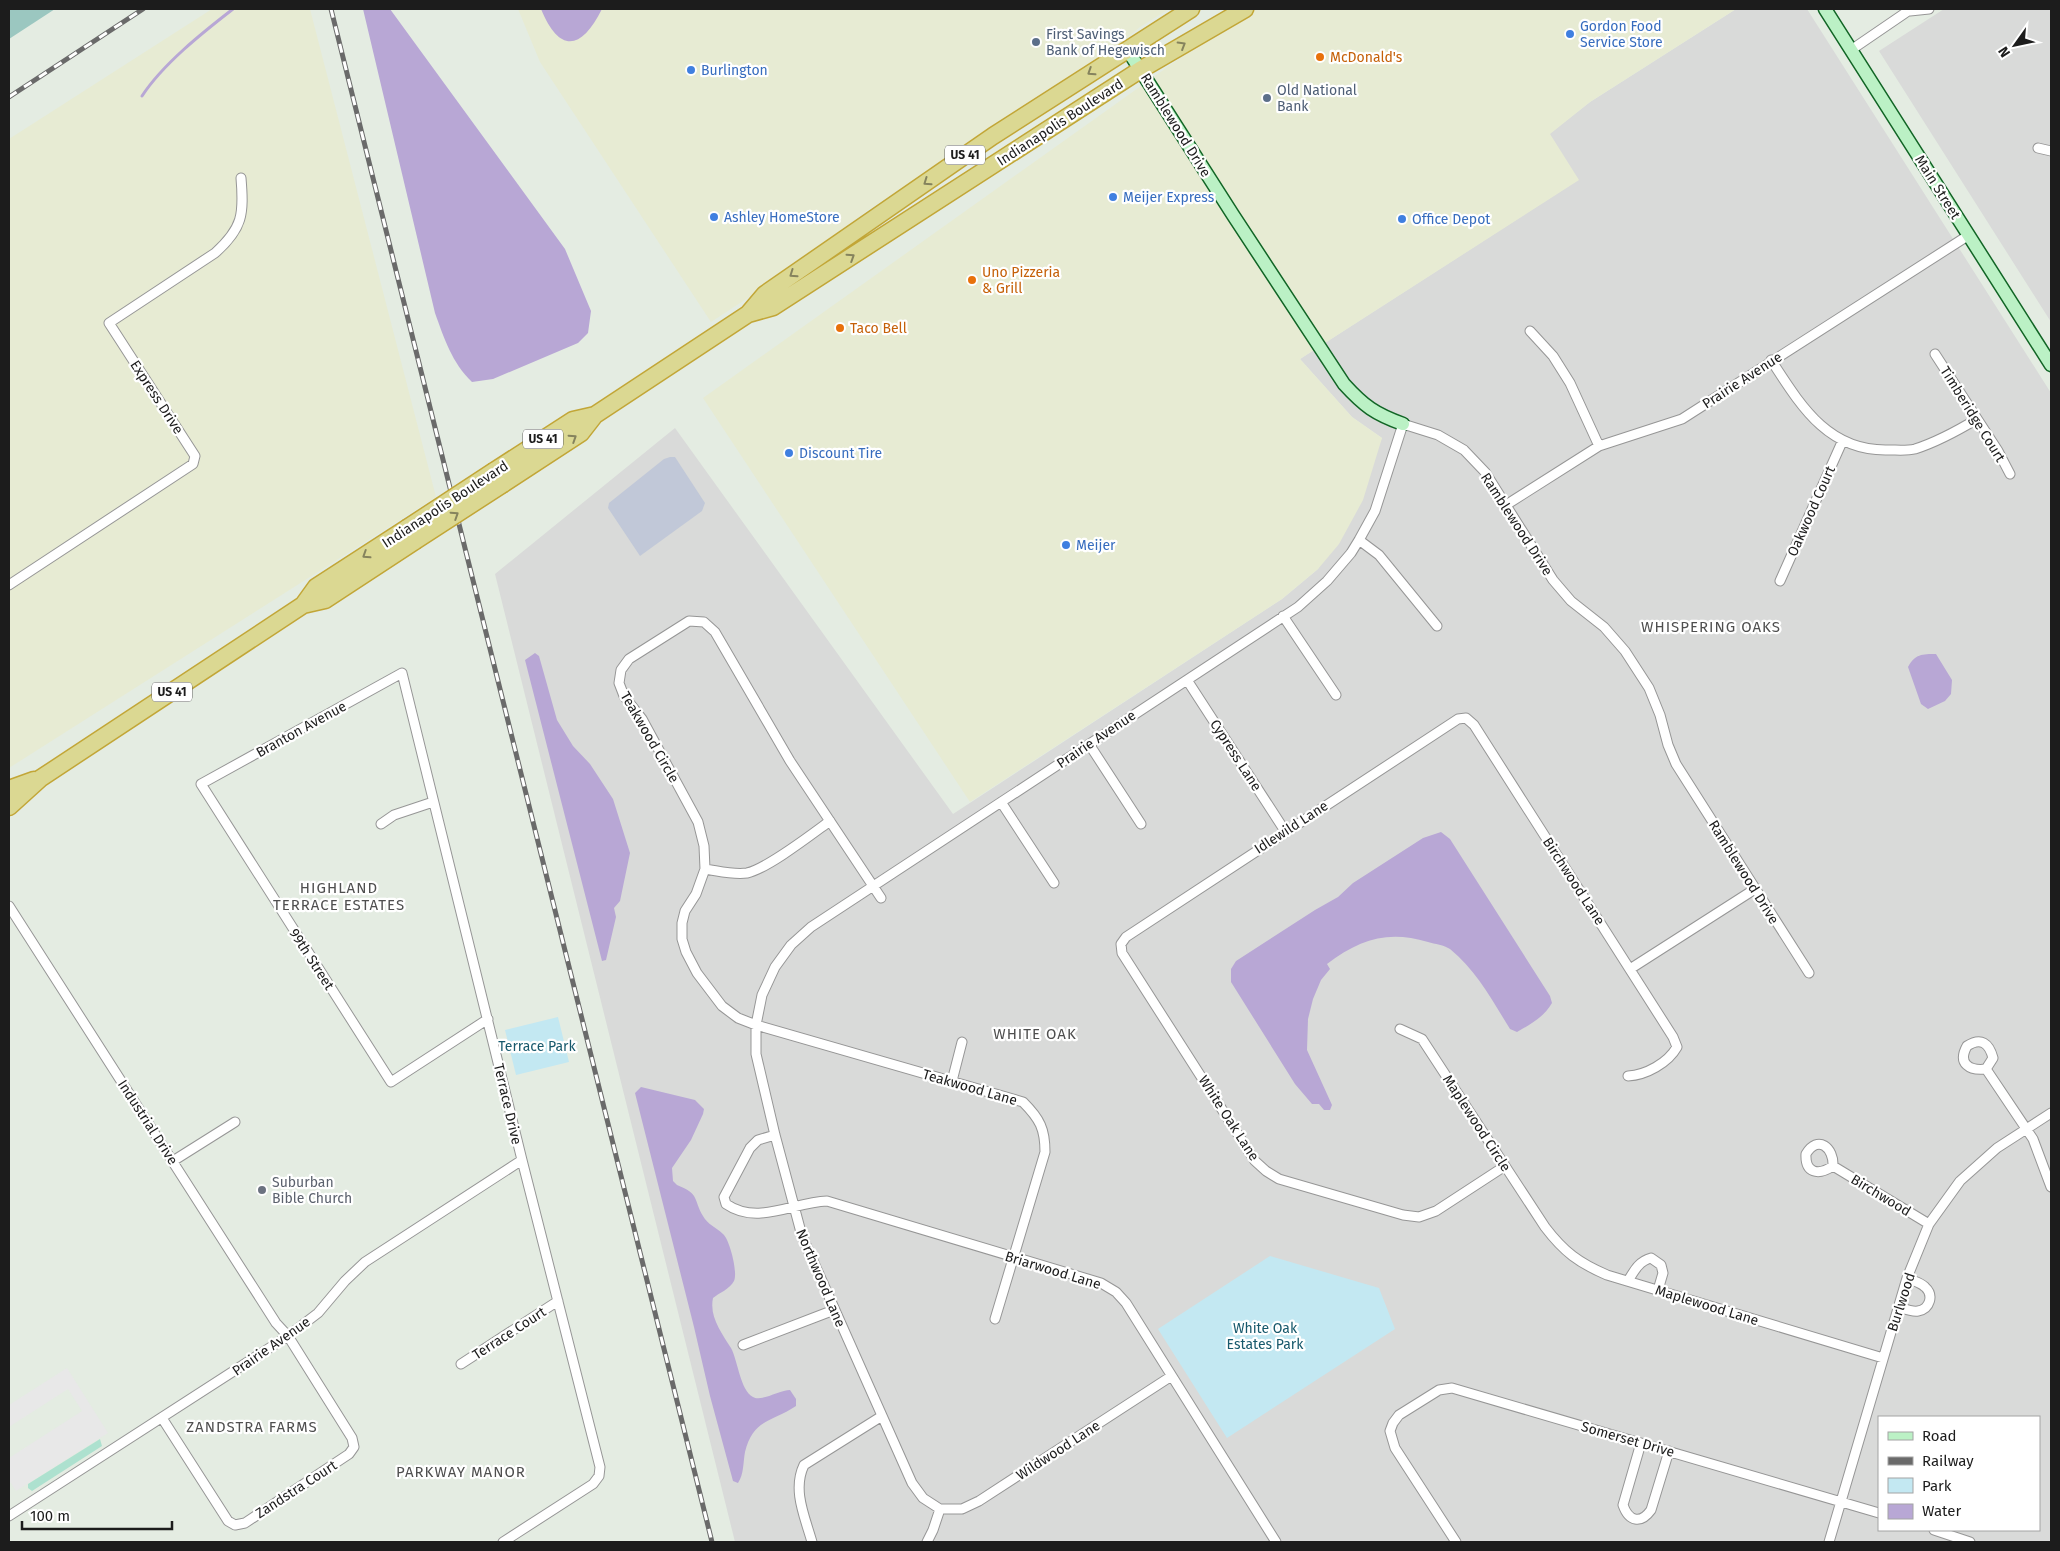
<svg xmlns="http://www.w3.org/2000/svg" width="2060" height="1551" viewBox="0 0 2060 1551" font-family="'Fira Sans',sans-serif">
<style>
.residential{fill:#d9dad9;fill-rule:evenodd}
.commercial{fill:#e7ebd3}
.grass{fill:#ade1cf}
.forest{fill:#9bc7c0}
.wetland{fill:#c1c8d8}
.park{fill:#c3e8f2}
.parking{fill:#e8e8e8}
.water{fill:#b8a7d5}
.lines{fill:none;stroke-linecap:round;stroke-linejoin:round}
.stream{stroke:#b8a7d5;stroke-width:3}
.street-casing{stroke:#969696;stroke-width:11}
.secondary-casing{stroke:#116525;stroke-width:15}
.highway-casing{stroke:#c2a637;stroke-width:19}
.street{stroke:#fff;stroke-width:9}
.secondary{stroke:#bbf1c5;stroke-width:12}
.highway{stroke:#dbd892;stroke-width:16}
.rail-casing{stroke:#6a6a6a;stroke-width:5}
.rail{stroke:#fff;stroke-width:3;stroke-dasharray:9;stroke-linecap:butt}
.highway-bridge-casing{stroke:#c2a637;stroke-width:19;stroke-linecap:butt}
.highway-bridge{stroke:#dbd892;stroke-width:16}
.oneway{stroke:#85835d}
.shop-dot{fill:#3f7fe0;stroke:#fff;stroke-width:2}
.service-dot{fill:#5c6f8a;stroke:#fff;stroke-width:2}
.food-dot{fill:#e8710a;stroke:#fff;stroke-width:2}
.worship-dot{fill:#6b7280;stroke:#fff;stroke-width:2}
.labels{text-anchor:middle;stroke-width:4.5;stroke-linejoin:round;paint-order:stroke}
.shield{fill:#fff;stroke:#606060;stroke-width:1}
.shield-label{font-size:12px;font-weight:bold;fill:#1c1c1c}
.shop-label{font-size:14px;fill:#366cbe;stroke:#fff;text-anchor:start}
.service-label{font-size:14px;fill:#4e5e75;stroke:#fff;text-anchor:start}
.food-label{font-size:14px;fill:#c56008;stroke:#fff;text-anchor:start}
.street-label{font-size:14px;fill:#1c1c1c;stroke:#fff}
.park-label{font-size:14px;fill:#17596c;stroke:#fff}
.worship-label{font-size:14px;fill:#5b616d;stroke:#fff;text-anchor:start}
.neighbourhood-label{font-size:15px;letter-spacing:1px;fill:#4f4f4f;stroke:#fff}
</style>
<rect width="100%" height="100%" fill="#e4ece2"/>
<path class="residential" d="M1736 9H1807L2051 393V1542H735L495 574 675 428 953 814 1282 599 1318 569 1382 438 1352 417 1300 359 1578 180 1549 134 1590 102ZM1879 1417H2039V1530H1879Z
M1944 9H2051V322L1879 51Z"/>
<path class="commercial" d="M212 9H310L436 497 9 768V139Z
M518 9H1169L1140 27 1102 58 868 210 757 292 711 322 540 62Z
M1249 9H1736L1590 102 1550 134 1579 180 1300 359 1352 417 1382 438 1363 500 1339 544 1318 569 1282 599 970 802 703 398Z"/>
<path class="grass" d="M100 1439 102 1446 32 1491 28 1488V1484Z"/>
<path class="forest" d="M9 9H55L9 39Z"/>
<path class="wetland" d="M670 457H675L705 503 702 511 640 556 608 508 609 503 664 459Z"/>
<path class="park" d="M558 1017 569 1062 516 1075 505 1030Z
M1270 1256 1379 1288 1395 1329 1227 1438 1158 1329Z"/>
<path class="parking" d="M67 1368 108 1433 16 1491 9 1480V1458L82 1411 68 1389 9 1427V1405Z"/>
<path class="water" d="M363 9H390L565 249 591 311 588 333 578 343 493 379 472 382C452 363 444 338 435 313Z
M541 9H602C582 49 560 55 541 9Z
M535 653 539 656 557 720 573 746 590 764 613 799 630 853 620 901 614 908 616 917 606 960 602 961 525 660Z
M1936 654 1952 680 1951 694 1945 701 1928 709 1921 704 1908 667C1915 654 1922 654 1936 654Z
M1441 832 1450 839 1550 996 1552 1003C1544 1017 1531 1024 1517 1032L1510 1029C1492 1000 1476 970 1450 949 1444 945 1435 944 1428 942 1388 930 1360 939 1327 964L1330 969 1321 980 1313 999 1308 1019 1307 1050 1332 1105 1330 1110H1324L1319 1104H1312L1295 1084 1231 982V969L1236 961 1315 910 1338 897 1353 883 1423 838Z
M641 1087 695 1100 704 1109 703 1114 691 1140 672 1168 673 1181 677 1185C700 1194 693 1199 703 1216 707 1224 717 1228 723 1234 730 1240 738 1273 734 1281 730 1289 719 1293 713 1298 709 1317 722 1333 731 1348 738 1361 740 1390 753 1397 761 1402 780 1390 790 1390L796 1399V1406C772 1422 753 1419 745 1452 743 1463 744 1474 738 1483L733 1481 710 1396 694 1327 635 1093Z"/>
<g class="lines">
<path class="stream" d="M142 96C163 64 202 33 233 9"/>
<defs>
<path id="street" d="M1910 11 1929 9
M1851 50 1911 9
M2038 148 2051 151
M1530 331 1553 356 1570 383 1599 446
M1935 354 1998 451 2010 474
M1771 360C1801 406 1828 452 1889 450 1897 450 1907 451 1915 449 1937 442 1957 431 1977 419
M1506 505 1599 446 1682 419 1969 235
M1359 540 1379 555 1437 626
M1780 581 1842 442
M9 585 193 464 195 456 109 323 215 253C243 228 244 214 241 178
M1283 616 1336 695
M1187 680 1285 831
M1089 744 1141 824
M1001 802 1054 883
M381 824 394 815 433 802
M705 869C719 871 733 875 747 873 767 869 812 834 830 821
M881 898 790 761 715 632 704 622 689 621 629 659 621 670 619 683 624 696 642 719 698 822 704 846 705 869 696 894 685 911 682 923V939L686 952 697 973 722 1006 738 1018 756 1025 1023 1102C1040 1119 1045 1129 1045 1152L995 1319
M9 906 276 1323 288 1336 352 1438 354 1447 349 1454 245 1523 235 1525 228 1521 162 1418
M1630 969 1755 889
M488 1019 391 1082 201 784 402 673 522 1160 600 1467 599 1476 593 1484 503 1542
M1400 1029 1422 1039 1545 1227C1564 1252 1579 1263 1607 1275L1883 1358
M1986 1069C1970 1071 1957 1064 1967 1046 1981 1037 1989 1043 1993 1058L1986 1069 2033 1139 2051 1187
M952 1081 962 1042
M775 1135 758 1140 750 1148 724 1197 726 1204C758 1226 793 1202 827 1201L1101 1283 1116 1292 1126 1303 1276 1542
M173 1161 235 1122
M1505 1166 1436 1211 1419 1217 1403 1215 1279 1179 1266 1171 1255 1161 1122 953 1121 944 1126 937 1458 719 1466 718 1474 725 1673 1037 1677 1047C1668 1063 1646 1075 1628 1076
M1833 1166C1834 1148 1818 1134 1806 1154 1805 1173 1818 1176 1833 1166L1929 1224
M1628 1281C1634 1271 1639 1261 1651 1258L1661 1265 1663 1273 1658 1290
M1899 1307C1905 1309 1912 1312 1918 1311 1930 1309 1934 1295 1925 1287 1920 1282 1913 1281 1907 1278
M743 1345 834 1310
M461 1364 558 1301
M1641 1443 1623 1505C1629 1522 1641 1524 1651 1510L1669 1451
M940 1509 923 1498 912 1483 802 1236 775 1135 756 1054V1025L762 995 775 967 791 945 811 927 1298 607 1327 581 1351 553 1359 540 1375 511 1403 424 1438 435 1464 450 1485 472 1553 580 1571 601 1604 627 1625 651 1649 688 1660 715 1668 745 1676 764 1809 973
M940 1509H962L979 1501 1170 1377
M9 1516 288 1336 318 1313 345 1281 365 1262 522 1160
M1934 1530 1970 1542
M812 1542C805 1517 792 1490 804 1465L882 1416
M927 1542 933 1530 940 1509
M1456 1542 1395 1448 1390 1431 1393 1423 1399 1415 1439 1390 1452 1388 1879 1513
M1829 1542 1907 1278 1929 1224 1960 1181 1997 1148 2051 1113"/>
<path id="secondary" d="M1825 9 2051 365
M1127 49 1233 215 1344 384C1364 406 1375 414 1403 424"/>
<path id="highway" d="M748 314 773 307 1140 70 1245 9
M494 471 573 420 595 415
M503 484 581 433 595 415 748 314 765 294 993 136 1191 9
M303 605 316 587 407 528
M9 789 34 780
M9 807 41 778 303 605 325 600 415 541"/>
</defs>
<use href="#street" class="street-casing"/>
<use href="#secondary" class="secondary-casing"/>
<use href="#highway" class="highway-casing"/>
<use href="#street" class="street"/>
<use href="#secondary" class="secondary"/>
<use href="#highway" class="highway"/>
<defs>
<path id="rail" d="M331 9 712 1542
M9 97 143 9"/>
</defs>
<use href="#rail" class="rail-casing"/>
<use href="#rail" class="rail"/>
<defs>
<path id="highway-bridge" d="M407 528 494 471
M415 541 503 484"/>
</defs>
<use href="#highway-bridge" class="highway-bridge-casing"/>
<use href="#highway-bridge" class="highway-bridge"/>
</g>
<defs><path id="oneway-chevron" d="M-2-3.5L2.5 0L-2 3.5" fill="none" stroke-width="1.6" stroke-linecap="round" stroke-linejoin="round" transform="scale(1.25)"/></defs>
<g class="oneway">
<use href="#oneway-chevron" transform="translate(1182 45) rotate(-31)"/>
<use href="#oneway-chevron" transform="translate(1091 72) rotate(147)"/>
<use href="#oneway-chevron" transform="translate(927 182) rotate(145)"/>
<use href="#oneway-chevron" transform="translate(851 257) rotate(-33)"/>
<use href="#oneway-chevron" transform="translate(793 274) rotate(145)"/>
<use href="#oneway-chevron" transform="translate(573 438) rotate(-33)"/>
<use href="#oneway-chevron" transform="translate(455 515) rotate(-33)"/>
<use href="#oneway-chevron" transform="translate(366 555) rotate(147)"/>
</g>
<g class="shop-dot">
<circle cx="1570" cy="34" r="5"/>
<circle cx="691" cy="70" r="5"/>
<circle cx="1113" cy="197" r="5"/>
<circle cx="714" cy="217" r="5"/>
<circle cx="1402" cy="219" r="5"/>
<circle cx="789" cy="453" r="5"/>
<circle cx="1066" cy="545" r="5"/>
</g>
<g class="service-dot">
<circle cx="1036" cy="42" r="5"/>
<circle cx="1267" cy="98" r="5"/>
</g>
<g class="food-dot">
<circle cx="1320" cy="57" r="5"/>
<circle cx="972" cy="280" r="5"/>
<circle cx="840" cy="328" r="5"/>
</g>
<circle class="worship-dot" cx="262" cy="1190" r="5"/>
<g class="labels">
<g class="shield">
<rect x="945" y="145.5" width="40" height="19" rx="4"/>
<rect x="523" y="429.5" width="40" height="19" rx="4"/>
<rect x="152" y="682.5" width="40" height="19" rx="4"/>
</g>
<g class="shield-label">
<text x="965" y="159">US 41</text>
<text x="543" y="443">US 41</text>
<text x="172" y="696">US 41</text>
</g>
<g class="shop-label">
<text x="1580" y="31">Gordon Food<tspan x="1580" dy="16">Service Store</tspan></text>
<text x="701" y="75">Burlington</text>
<text x="1123" y="202">Meijer Express</text>
<text x="724" y="222">Ashley HomeStore</text>
<text x="1412" y="224">Office Depot</text>
<text x="799" y="458">Discount Tire</text>
<text x="1076" y="550">Meijer</text>
</g>
<g class="service-label">
<text x="1046" y="39">First Savings<tspan x="1046" dy="16">Bank of Hegewisch</tspan></text>
<text x="1277" y="95">Old National<tspan x="1277" dy="16">Bank</tspan></text>
</g>
<g class="food-label">
<text x="1330" y="62">McDonald's</text>
<text x="982" y="277">Uno Pizzeria<tspan x="982" dy="16">&amp; Grill</tspan></text>
<text x="850" y="333">Taco Bell</text>
</g>
<g class="street-label">
<text transform="translate(1060 122) rotate(-33)" y="5">Indianapolis Boulevard</text>
<text transform="translate(1176 125) rotate(58)" y="5">Ramblewood Drive</text>
<text transform="translate(1938 187) rotate(58)" y="5">Main Street</text>
<text transform="translate(1742 380) rotate(-33)" y="5">Prairie Avenue</text>
<text transform="translate(157 397) rotate(57)" y="5">Express Drive</text>
<text transform="translate(1973 414) rotate(58)" y="5">Timberidge Court</text>
<text transform="translate(445 504) rotate(-33)" y="5">Indianapolis Boulevard</text>
<text transform="translate(1811 511) rotate(-66)" y="5">Oakwood Court</text>
<text transform="translate(1517 524) rotate(57)" y="5">Ramblewood Drive</text>
<text transform="translate(301 729) rotate(-29)" y="5">Branton Avenue</text>
<text transform="translate(650 737) rotate(60)" y="5">Teakwood Circle</text>
<text transform="translate(1096 739) rotate(-34)" y="5">Prairie Avenue</text>
<text transform="translate(1236 755) rotate(57)" y="5">Cypress Lane</text>
<text transform="translate(1291 827) rotate(-33)" y="5">Idlewild Lane</text>
<text transform="translate(1744 872) rotate(58)" y="5">Ramblewood Drive</text>
<text transform="translate(1574 881) rotate(57)" y="5">Birchwood Lane</text>
<text transform="translate(312 959) rotate(57)" y="5">99th Street</text>
<text transform="translate(970 1087) rotate(16)" y="5">Teakwood Lane</text>
<text transform="translate(508 1104) rotate(77)" y="5">Terrace Drive</text>
<text transform="translate(1229 1118) rotate(57)" y="5">White Oak Lane</text>
<text transform="translate(148 1122) rotate(57)" y="5">Industrial Drive</text>
<text transform="translate(1477 1123) rotate(57)" y="5">Maplewood Circle</text>
<text transform="translate(1881 1195) rotate(31)" y="5">Birchwood</text>
<text transform="translate(1053 1270) rotate(17)" y="5">Briarwood Lane</text>
<text transform="translate(821 1278) rotate(67)" y="5">Northwood Lane</text>
<text transform="translate(1901 1302) rotate(-72)" y="5">Burlwood</text>
<text transform="translate(1707 1305) rotate(17)" y="5">Maplewood Lane</text>
<text transform="translate(509 1333) rotate(-33)" y="5">Terrace Court</text>
<text transform="translate(271 1346) rotate(-35)" y="5">Prairie Avenue</text>
<text transform="translate(1628 1439) rotate(16)" y="5">Somerset Drive</text>
<text transform="translate(1058 1450) rotate(-33)" y="5">Wildwood Lane</text>
<text transform="translate(296 1489) rotate(-33)" y="5">Zandstra Court</text>
</g>
<g class="park-label">
<text x="537" y="1051">Terrace Park</text>
<text x="1265" y="1333">White Oak<tspan x="1265" dy="16">Estates Park</tspan></text>
</g>
<g class="worship-label">
<text x="272" y="1187">Suburban<tspan x="272" dy="16">Bible Church</tspan></text>
</g>
<g class="neighbourhood-label">
<text x="1711" y="632">WHISPERING OAKS</text>
<text x="339" y="893">HIGHLAND<tspan x="339" dy="17">TERRACE ESTATES</tspan></text>
<text x="1035" y="1039">WHITE OAK</text>
<text x="252" y="1432">ZANDSTRA FARMS</text>
<text x="461" y="1477">PARKWAY MANOR</text>
</g>
</g>
<rect width="2060" height="1551" fill="none" stroke="#1c1c1c" stroke-width="20"/>
<rect x="1878" y="1416" width="162" height="115" fill="#ffffff" stroke="#a4a4a4"/>
<rect x="1888" y="1432" width="25" height="8" fill="#bbf1c5" stroke="#a4a4a4"/>
<text x="1922" y="1441" font-size="15" fill="#1c1c1c">Road</text>
<rect x="1888" y="1457" width="25" height="8" fill="#6a6a6a" stroke="#a4a4a4"/>
<text x="1922" y="1466" font-size="15" fill="#1c1c1c">Railway</text>
<rect x="1888" y="1478" width="25" height="15" fill="#c3e8f2" stroke="#a4a4a4"/>
<text x="1922" y="1491" font-size="15" fill="#1c1c1c">Park</text>
<rect x="1888" y="1504" width="25" height="15" fill="#b8a7d5" stroke="#a4a4a4"/>
<text x="1922" y="1516" font-size="15" fill="#1c1c1c">Water</text>
<g transform="translate(2015 45) rotate(237)" stroke="#ffffff" stroke-width="4" paint-order="stroke">
<path d="M0-4L9 19L0 12L-9 19Z" fill="#1c1c1c"/>
<text y="-8" font-size="14" font-weight="bold" text-anchor="middle" fill="#1c1c1c">N</text>
</g>
<path d="M22 1521v8h150v-8" fill="none" stroke="#1c1c1c" stroke-width="2.5"/>
<text x="30" y="1521" font-size="15" fill="#1c1c1c" stroke="#ffffff" stroke-width="4" paint-order="stroke">100 m</text>
</svg>
